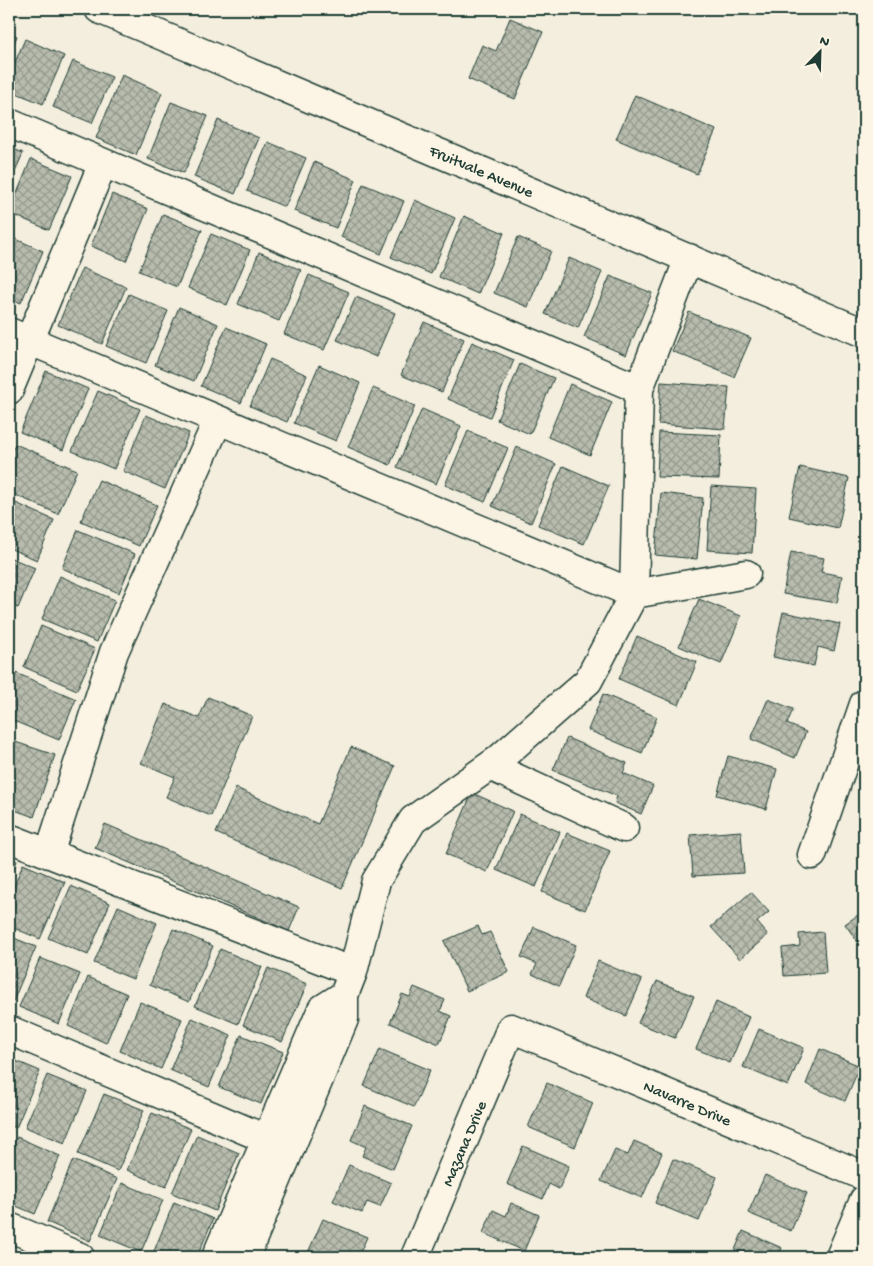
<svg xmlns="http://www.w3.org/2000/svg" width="873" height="1266" viewBox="0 0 873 1266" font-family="'Gochi Hand',sans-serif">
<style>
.building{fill:url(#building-cross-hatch);stroke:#1f3d34}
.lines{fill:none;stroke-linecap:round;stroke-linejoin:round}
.minor-casing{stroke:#1f3d34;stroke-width:31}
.minor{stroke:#fcf5e5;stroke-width:28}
.labels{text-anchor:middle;stroke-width:4.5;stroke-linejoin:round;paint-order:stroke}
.street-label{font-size:16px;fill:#1f3d34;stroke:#fcf5e5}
</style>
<defs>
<pattern id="building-cross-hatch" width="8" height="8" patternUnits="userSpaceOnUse" patternTransform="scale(1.25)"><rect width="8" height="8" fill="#b8bcae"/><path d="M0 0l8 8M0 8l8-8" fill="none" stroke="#959a8e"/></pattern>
</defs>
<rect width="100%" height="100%" fill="#f3eede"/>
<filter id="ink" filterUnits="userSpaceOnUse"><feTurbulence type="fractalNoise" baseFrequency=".02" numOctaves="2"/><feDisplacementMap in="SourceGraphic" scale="10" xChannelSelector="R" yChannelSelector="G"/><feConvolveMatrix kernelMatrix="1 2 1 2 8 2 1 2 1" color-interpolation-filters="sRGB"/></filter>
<g filter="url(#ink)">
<path class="building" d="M510 18 543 32 515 99 468 79 482 45 496 51Z
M9 32 17 36 9 55Z
M25 39 64 56 43 104 9 90V76Z
M73 61 112 77 92 123 53 107Z
M122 75 162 93 136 155 96 138Z
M635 95 716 130 697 174 616 139Z
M171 102 208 116 184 173 148 159Z
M218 120 259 138 235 194 194 177Z
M268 142 306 158 285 207 247 191Z
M9 147 23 153 9 186Z
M31 159 72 176 49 230 9 213Z
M314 162 356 180 336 228 294 211Z
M363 184 404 201 381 254 341 237Z
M112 194 148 209 126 261 91 246Z
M415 200 455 218 431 274 391 257Z
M163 214 202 230 177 287 139 271Z
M464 216 504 233 478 294 439 277Z
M211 234 250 250 227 305 188 288Z
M9 236 43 251 21 303 9 298Z
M518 237 551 251 528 307 494 293Z
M259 252 301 270 279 321 238 304Z
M569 258 602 272 578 328 545 314Z
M82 268 126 287 102 344 58 325Z
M309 275 349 292 324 350 284 334Z
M610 276 652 293 626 355 584 337Z
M129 294 168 311 146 363 106 346Z
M356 297 395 313 376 357 337 340Z
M179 307 218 324 194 381 155 365Z
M689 312 751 338 734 377 672 351Z
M424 322 464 339 442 392 401 375Z
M226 327 266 344 241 403 201 386Z
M472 342 514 360 490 417 448 399Z
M270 359 307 375 287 422 250 406Z
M520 364 554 378 530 434 497 420Z
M319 365 360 383 336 441 294 423Z
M46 371 88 389 63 450 20 432Z
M661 382 729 387 725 429 658 424Z
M570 384 612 402 590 455 548 437Z
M373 388 415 406 390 465 348 447Z
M98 391 140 409 114 469 72 451Z
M422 409 461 426 436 484 397 467Z
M146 415 189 433 165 489 123 471Z
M468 431 508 448 485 502 445 485Z
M659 432 721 435 719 479 657 477Z
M15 444 77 470 58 514 9 492V459Z
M517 447 556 464 531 523 492 506Z
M563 466 609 486 584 544 538 525Z
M800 467 849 478 838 528 789 517Z
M99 480 157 505 139 546 81 521Z
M711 486 756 489 752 553 707 550Z
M661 493 703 498 697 559 655 555Z
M9 500 54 520 37 560 9 548Z
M78 530 135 554 119 593 62 568Z
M791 552 824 558 821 572 842 576 837 603 783 594Z
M9 557 35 568 18 608 9 605Z
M60 576 115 600 97 642 42 619Z
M699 599 741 616 721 664 679 646Z
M783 612 840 624 834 651 818 647 814 666 773 657Z
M41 626 95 649 77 690 24 667Z
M637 636 697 662 679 705 619 679Z
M16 673 76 699 59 740 9 719V690Z
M603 694 657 717 642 753 588 730Z
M208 697 252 716 211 816 166 797 175 777 141 763 165 704 199 718Z
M768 699 793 709 787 724 806 732 795 758 751 739Z
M567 738 627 763 623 773 653 786 641 814 615 803 617 796 553 770Z
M12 741 55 755 34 817 9 808V752Z
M351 747 395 766 342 888 216 833 236 788 318 824Z
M728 756 777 769 766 809 717 795Z
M472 793 513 811 487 872 446 854Z
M520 814 560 832 536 887 496 870Z
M105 824 299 907 289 931 95 848Z
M741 831 744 873 693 876 690 835Z
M567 833 610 851 585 910 542 892Z
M9 858 17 861 9 881Z
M23 864 65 882 40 939 9 926V899Z
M71 886 110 903 88 955 48 938Z
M751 892 769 912 757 922 768 935 740 959 711 927Z
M118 906 157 923 133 979 94 963Z
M864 911V951L845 924Z
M478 926 482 935 490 932 509 972 467 991 444 941Z
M534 927 576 945 559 986 532 974 537 964 521 957Z
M173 929 213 946 189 1002 150 985Z
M823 932 826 973 784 976 782 948 800 946 799 934Z
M9 936 36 947 11 1006H9Z
M220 949 262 967 238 1024 195 1006Z
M40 958 80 974 59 1024 19 1007Z
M598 961 642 980 626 1016 583 998Z
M268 968 307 984 282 1042 243 1025Z
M88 977 127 994 106 1043 68 1026Z
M657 981 694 996 675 1038 638 1023Z
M414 987 445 1000 440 1011 451 1016 439 1044 390 1023 402 994 410 997Z
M140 1002 182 1019 161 1069 120 1051Z
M716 1002 749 1017 730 1063 696 1049Z
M192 1018 231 1035 209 1087 170 1070Z
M759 1029 804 1048 788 1086 743 1067Z
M241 1035 283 1052 261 1104 219 1087Z
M380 1049 430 1070 414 1107 364 1086Z
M820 1049 860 1066 845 1101 806 1084Z
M9 1058 40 1071 16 1128 9 1125Z
M47 1075 87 1091 65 1143 25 1127Z
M547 1083 593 1103 575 1147 528 1127Z
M104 1094 144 1110 118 1171 78 1154Z
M365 1106 412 1126 393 1169 362 1156 366 1147 351 1140Z
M152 1113 191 1129 166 1187 127 1170Z
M197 1135 239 1153 215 1211 172 1193Z
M17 1137 60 1156 35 1214 9 1203V1155Z
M634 1141 662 1153 642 1198 601 1181 615 1150 628 1155Z
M523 1146 569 1166 559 1189 549 1184 543 1199 507 1184Z
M673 1159 717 1177 699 1221 655 1203Z
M73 1160 117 1179 90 1241 47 1222Z
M349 1165 391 1183 380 1207 367 1202 362 1213 333 1201Z
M765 1175 807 1193 791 1231 748 1213Z
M122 1183 163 1200 141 1252 100 1235Z
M174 1202 213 1219 197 1257 152 1256Z
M511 1203 539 1215 524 1251 483 1233 493 1210 506 1216Z
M323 1219 367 1237 358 1257H306Z
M743 1231 782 1248 778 1257H732Z"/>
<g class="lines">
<defs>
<path id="minor" d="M99 9 864 333
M9 123 639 389
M9 332 634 594 746 574
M9 390 103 163
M490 766 624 828
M9 838 353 972
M49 854 114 652 218 420
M812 855 864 704
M9 1030 290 1149
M9 1227 80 1257
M216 1257 322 1009 344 995
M245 1257 344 1019V995L353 972 376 881 413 820 498 760 588 681 634 594 639 389 689 258
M415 1257 511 1028 864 1176
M840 1257 864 1200"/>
</defs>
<use href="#minor" class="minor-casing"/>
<use href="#minor" class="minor"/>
</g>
</g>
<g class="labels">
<g class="street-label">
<text transform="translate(482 170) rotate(23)" y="6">Fruitvale Avenue</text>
<text transform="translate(688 1102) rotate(23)" y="6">Navarre Drive</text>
<text transform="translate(463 1143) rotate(-67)" y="6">Mazana Drive</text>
</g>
</g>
<rect width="873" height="1266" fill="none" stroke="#fcf5e5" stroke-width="30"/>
<rect x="15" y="15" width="843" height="1236" fill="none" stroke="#1f3d34" stroke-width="2" filter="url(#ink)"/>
<g transform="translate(820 52) rotate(23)" stroke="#fcf5e5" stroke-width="4" paint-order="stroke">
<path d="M0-4L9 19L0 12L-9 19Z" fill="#1f3d34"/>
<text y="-8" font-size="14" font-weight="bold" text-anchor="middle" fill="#1f3d34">N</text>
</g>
</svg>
